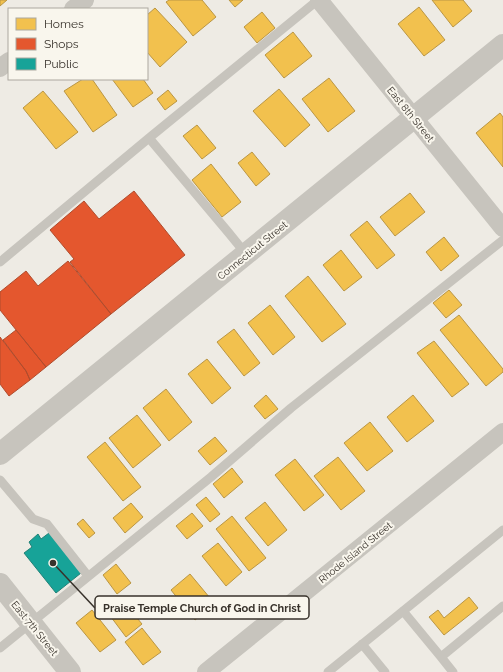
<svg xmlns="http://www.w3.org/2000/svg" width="503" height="672" viewBox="0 0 503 672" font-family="Raleway,sans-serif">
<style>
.homes{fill:#f2c14e;stroke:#ba9644}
.shops{fill:#e4572e;stroke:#b04c2d}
.public{fill:#17a398;stroke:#218177}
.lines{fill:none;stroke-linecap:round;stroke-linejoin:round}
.service{stroke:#c7c4bd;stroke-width:9}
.minor{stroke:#c7c4bd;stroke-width:18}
.tertiary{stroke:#c7c4bd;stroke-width:22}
.labels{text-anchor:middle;stroke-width:4;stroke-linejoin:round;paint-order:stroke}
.street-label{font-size:10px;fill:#38322b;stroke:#f9f6ed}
.leader{fill:none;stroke:#38322b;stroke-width:1.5}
.callout-dot{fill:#38322b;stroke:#f9f6ed;stroke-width:1.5}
.callout{fill:#f9f6ed;stroke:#38322b;stroke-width:1.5}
.callout-label{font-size:11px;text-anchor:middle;font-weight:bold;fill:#38322b}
</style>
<rect width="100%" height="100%" fill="#eeebe4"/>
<path class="homes" d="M0 0H7L0 6Z
M169 0H202L216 17 193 36 166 2Z
M229 0H243L235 7Z
M432 0H463L472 11 453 27Z
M419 7 445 40 424 56 398 24Z
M155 8 187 42 160 67 147 52V15Z
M262 12 275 28 257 43 244 27Z
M293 32 312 56 284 78 265 55Z
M329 78 355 111 328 132 302 99Z
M83 79H92L117 115 93 132 64 91Z
M112 79H143L153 93 133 107Z
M279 89 310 125 285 147 253 111Z
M168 90 177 101 165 110 157 99Z
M43 91 78 132 56 149 23 108Z
M500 113 503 117V167L476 133Z
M197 125 216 148 202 159 183 136Z
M252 152 270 174 256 186 238 163Z
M211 164 241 202 222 217 192 180Z
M410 193 425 212 395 236 380 217Z
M367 221 395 255 377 269 350 235Z
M444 237 459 256 441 271 426 252Z
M341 250 362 277 344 291 323 265Z
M308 276 346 324 322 342 285 296Z
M449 290 462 305 446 318 433 303Z
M270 305 295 337 273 355 248 323Z
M459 315 503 369V372L486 386 440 330Z
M234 329 260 363 244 376 217 342Z
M434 341 469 384 452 397 417 353Z
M207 359 231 388 212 404 188 374Z
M166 389 192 422 169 441 143 408Z
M266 395 278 409 265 419 254 406Z
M413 395 434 421 407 442 387 417Z
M137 415 161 445 133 468 109 438Z
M370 422 393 451 367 471 344 443Z
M215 437 227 451 210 465 198 451Z
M105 442 141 487 123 501 87 457Z
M338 457 365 491 341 510 314 476Z
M295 459 324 495 304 511 275 475Z
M232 468 243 482 224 498 213 484Z
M206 497 220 514 210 522 196 505Z
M265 502 287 530 268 546 245 518Z
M131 503 143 517 125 533 113 518Z
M192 513 203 526 187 539 176 526Z
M232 516 266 558 249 571 216 529Z
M83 519 95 533 89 538 77 524Z
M218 543 242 572 226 586 202 556Z
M116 564 131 583 117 594 103 575Z
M190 574 215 604 195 620 171 590Z
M469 597 478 608 444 635 429 617 438 610 444 618Z
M123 601 142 624 126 637 108 613Z
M92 610 116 640 100 652 76 623Z
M142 628 161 652 143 665 125 642Z"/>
<path class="shops" d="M134 191 185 255 111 314 70 262 74 259 50 230 84 201 99 219Z
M68 261 111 314 46 367 0 310V292L26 271 38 286Z
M16 330 46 367 30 380 26 371 3 340Z
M0 337 26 371 30 380 9 396 0 384Z"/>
<path class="public" d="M49 533 81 573 56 593 24 553 32 547 29 542 38 534 41 539Z"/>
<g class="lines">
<path class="service" d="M149 138 228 232 246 254
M0 262 149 138 318 0
M0 480 33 519 47 524 88 576
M403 611 441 657 503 606
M362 644 385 672
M0 648 211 477 291 408 503 240
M441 657 453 672
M328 672 503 530"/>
<path class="minor" d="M319 0 503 228
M73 9 85 0
M0 68 9 61
M206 672 503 432"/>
<path class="tertiary" d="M0 454 503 45
M0 584 70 672"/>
</g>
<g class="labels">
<g class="street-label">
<text transform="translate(411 114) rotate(51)" y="4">East 8th Street</text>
<text transform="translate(252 250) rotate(-39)" y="4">Connecticut Street</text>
<text transform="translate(355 552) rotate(-39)" y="4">Rhode Island Street</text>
<text transform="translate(35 628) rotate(51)" y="4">East 7th Street</text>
</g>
</g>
<path class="leader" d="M53 563L95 608"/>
<circle class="callout-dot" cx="53" cy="563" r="4"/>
<rect class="callout" x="95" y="596" width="214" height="23" rx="4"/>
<g class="callout-label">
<text x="202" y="612">Praise Temple Church of God in Christ</text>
</g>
<rect x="8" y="8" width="140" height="72" fill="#f9f6ed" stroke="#aca89f"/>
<rect x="16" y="18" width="20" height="12" fill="#f2c14e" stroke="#aca89f"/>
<text x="44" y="28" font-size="12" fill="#38322b">Homes</text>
<rect x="16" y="38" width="20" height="12" fill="#e4572e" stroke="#aca89f"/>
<text x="44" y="48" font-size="12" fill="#38322b">Shops</text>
<rect x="16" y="58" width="20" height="12" fill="#17a398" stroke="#aca89f"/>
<text x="44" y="68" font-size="12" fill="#38322b">Public</text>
</svg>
